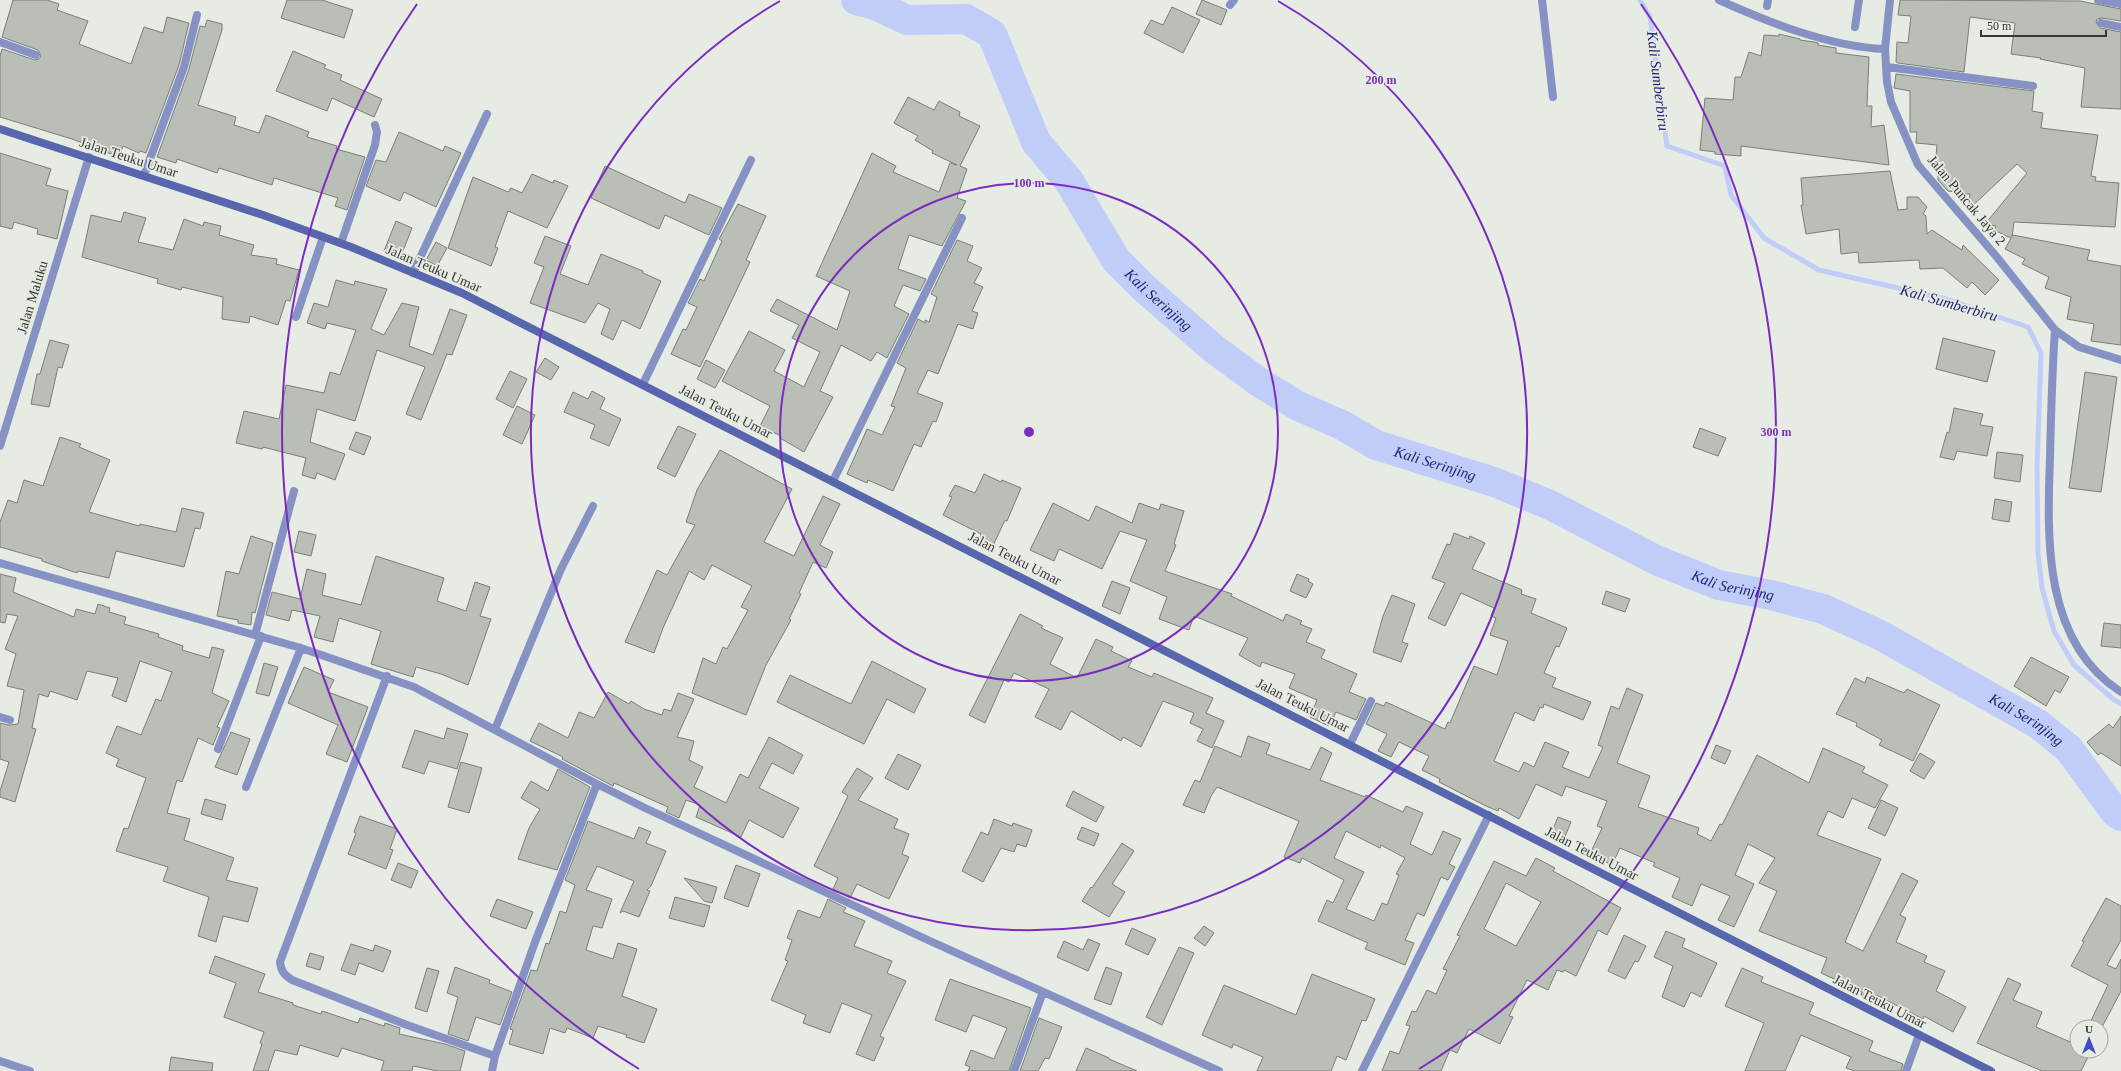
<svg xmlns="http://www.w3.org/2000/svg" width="2121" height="1071" viewBox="0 0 2121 1071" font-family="'Times New Roman',serif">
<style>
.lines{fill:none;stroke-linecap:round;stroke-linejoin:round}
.stream{stroke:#c1cdf9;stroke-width:5}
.river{stroke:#c1cdf9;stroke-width:30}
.building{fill:#b9beb7;stroke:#7a7e77;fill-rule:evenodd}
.street{stroke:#8692c3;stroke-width:8}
.secondary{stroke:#5866ad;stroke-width:8}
.ring{fill:none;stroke:#7b2cbf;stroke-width:2}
.labels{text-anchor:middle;stroke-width:3.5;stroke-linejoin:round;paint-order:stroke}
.street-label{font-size:14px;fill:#353734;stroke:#e6ebe4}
.water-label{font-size:15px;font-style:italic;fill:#202273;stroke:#e6ebe4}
.centre{fill:#7b2cbf;stroke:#e6ebe4;stroke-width:2}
.ring-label{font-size:12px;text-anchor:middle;font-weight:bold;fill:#7b2cbf;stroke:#e6ebe4;stroke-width:3.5;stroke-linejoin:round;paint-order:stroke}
</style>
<rect width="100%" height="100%" fill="#e6ebe4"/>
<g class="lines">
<path class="stream" d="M1640 0 1650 17 1667 146 1725 166 1731 195 1764 238 1819 270 1946 299 2028 327 2041 353 2037 467 2038 554 2042 588 2054 631 2074 665 2113 699 2121 704"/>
<path class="river" id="s1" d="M856 0 875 5 907 20 966 19 992 34 1036 142 1069 181 1116 260 1144 288 1214 349 1259 382 1298 406 1342 425 1376 445 1497 483 1550 505 1656 560 1719 585 1771 595 1823 609 1880 635 2038 724 2069 749 2115 812 2121 816"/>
</g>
<path class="building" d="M13 0H47L59 4 57 10 88 21 79 44 131 64 144 27 163 33 167 17 189 23 179 65 146 153 140 151 139 153 123 146 119 157 72 139 0 117V56L2 49 35 60 39 59 41 56 38 50 2 37Z
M287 0H322L353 10 344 38 281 18Z
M1202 0 1227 10 1221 25 1196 14Z
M1900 0 2080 1 2121 9V21L2102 18 2097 19 2096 22 2100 28 2121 32V109L2081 107 2085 68 2040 59 2041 58 2011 54 2015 23 1970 17 1964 72 1898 63 1896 62 1897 42 1908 43 1911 16 1898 15Z
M1172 7 1200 20 1183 53 1144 33 1151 20 1163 25Z
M207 20 222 24V30L198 105 236 117 234 125 259 133 266 115 309 132 307 137 337 146 336 149 365 157 347 210 335 206 338 198 274 178 272 185 219 168 217 173 177 159 176 163 157 157 189 69 200 26 205 27Z
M1779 34 1800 39V40L1814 42 1818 43V45L1836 48V53L1869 57 1867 106H1872L1871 127 1884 125 1889 165 1741 146V156L1715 154V152L1700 150 1705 98 1733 100 1735 77H1741L1749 52 1761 56 1764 35 1779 36Z
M293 51 326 65 324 68 342 75 340 80 382 99 374 117 332 98 327 111 276 91Z
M1896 74 2034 91 2032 111 2043 113 2041 128 2098 135 2091 176 2096 177 2095 181 2119 183 2115 227 2014 222 2012 237 2013 235 2090 250 2087 260 2121 266V345L2091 341 2094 324 2067 319 2071 297 2045 288 2049 277 2022 264 2025 259 2005 249 2011 238 1994 230 1996 226 1985 224 2027 173 2017 164 1968 210 1970 194H1955V192L1948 191 1938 180V166H1935L1937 145 1916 143 1917 132H1910V91L1894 88Z
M908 97 934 110 939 101 960 112 959 116 980 126 960 166 967 169 957 198 966 201 942 246 909 235 898 269 926 279 920 291 903 285 894 306 909 314 887 358 877 352 871 361 841 345 820 391 833 397 804 452 780 438 781 436 760 426 770 406 722 381 749 331 785 350 774 371 804 387 820 352 792 338 799 325 770 311 777 299 837 330 850 291 816 276 872 153 896 166 893 172 939 192 950 163 957 165 932 153 933 151 915 140 918 136 894 123Z
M399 132 443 151 445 146 461 153 436 207 404 192 400 201 366 186 376 160 386 162Z
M0 153 51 169 46 185 68 191 57 239 37 234 38 229 14 222 12 229 0 226Z
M605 166 685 203 689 194 722 208 709 235 665 215 659 229 591 198Z
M1890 171 1898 210 1907 209V197H1918L1927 207 1923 214 1926 216 1927 234 1932 230 1962 250 1963 245 1999 280 1985 295 1972 282 1967 288 1943 268 1920 269 1919 260 1859 263 1858 252 1841 254 1839 229 1806 234 1801 205H1803L1801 178Z
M532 174 553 183 554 180 568 186 547 228 508 211 495 247 498 248 491 266 448 248 473 177 508 192 511 188 522 193Z
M738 204 766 216 746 260 750 262 700 367 671 354 683 329 686 330 697 307 688 303 700 279 704 281 722 241 719 239Z
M124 212 146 218 138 242 173 250 184 219 203 226 204 222 221 226 219 235 254 245 251 255 277 259 276 264 299 270 290 301 286 300 278 325 250 316 249 323 222 319 223 297 182 287 181 290 157 283 158 279 82 257 91 215 121 222Z
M396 221 412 228 401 256 384 251Z
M545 236 571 246 560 274 588 285 601 254 643 271V273L661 281 640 329 622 320 613 340 601 334 610 309 598 303 585 323 530 303 544 267 534 263Z
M957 240 973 246 967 261 982 268 974 283 983 287 972 311 978 313 973 329 958 324 938 374 928 370 917 393 943 403 936 422 933 421 921 447 914 444 893 491 868 480 867 483 847 474 867 429 882 435 895 407 891 406 906 368 897 363 918 319 925 323V320L929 322 937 297 931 294Z
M436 242 447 248 437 266 426 260Z
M336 280 354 285 355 281 387 289 371 329 384 335 402 303 419 307 409 346 433 355 450 309 467 315 452 355 447 354 421 420 406 414 425 367 377 350 355 421 317 409 310 442 345 454 335 480 317 473 315 479 302 475 306 458 263 447 262 449 236 443 244 411 279 419 286 385 324 393 330 372 340 375 356 330 327 323 325 329 307 323 314 303 328 307Z
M1943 338 1995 351 1987 382 1936 369Z
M50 340 69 345 62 368 58 367 49 407 31 404 37 374H40Z
M545 358 559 367 551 380 536 372Z
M706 360 725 370 715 388 697 379Z
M510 371 527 379 513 408 496 399Z
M2085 372 2117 377 2101 492 2069 488Z
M592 391 605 398 600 409 621 419 609 446 590 438 595 425 564 412 573 392 588 399Z
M517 406 535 415 522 444 503 435Z
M1954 408 1983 414 1980 425 1993 427 1987 456 1957 451 1954 460 1940 457 1947 432 1949 433Z
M678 426 696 434 675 477 657 468Z
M1700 428 1726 438 1718 456 1693 447Z
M356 432 371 437 364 455 349 449Z
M60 437 81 444 79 447 110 460 89 512 139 526 140 524 176 532 182 508 204 513 200 529 195 528 184 567 116 551 109 578 78 571 77 573 42 561V559L0 547V522L8 500 17 503 24 480 43 486Z
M720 450 792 489 764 542 794 556 823 496 840 504 820 545 833 552 826 568 813 562 799 593 801 594 789 619 791 620 766 665 746 715 692 693 703 658 716 664 723 647 727 649 748 610 741 607 752 586 712 565 704 580 689 571 663 628 654 653 625 642 657 570 667 575 695 525 686 522 697 490Z
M1997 452 2023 455 2020 482 1994 478Z
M984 474 1001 482 1002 480 1021 488 1007 521 1005 520 991 550 977 544 981 534 943 515 952 497 949 496 955 485 975 493Z
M1995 499 2012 502 2009 522 1992 519Z
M1053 503 1089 521 1096 506 1132 523 1139 503 1159 510 1161 504 1184 511 1174 544 1176 545 1165 571 1232 594 1231 596 1283 621 1286 614 1302 621 1300 624 1312 629 1306 642 1325 650 1321 658 1357 674 1349 692 1366 699 1356 720 1336 712 1329 726 1310 717 1317 700 1289 688 1295 674 1262 662 1260 667 1239 655 1248 638 1194 616 1189 630 1159 619 1167 597 1130 581 1147 540 1120 531 1102 569 1059 549 1054 561 1030 550Z
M299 531 316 535 311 556 294 552Z
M1454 533 1469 539 1470 536 1485 543 1472 569 1522 590 1521 594 1536 599 1531 613 1567 628 1559 647 1556 646 1544 673 1556 678 1552 687 1591 702 1583 720 1544 704 1543 708 1540 707 1534 721 1515 712 1494 761 1519 772 1524 762 1534 767 1545 742 1569 752 1562 767 1589 778 1603 747 1598 745 1611 706 1619 709 1627 688 1643 695 1617 763 1650 776 1638 807 1699 828 1697 834 1711 841 1720 824 1722 825 1757 755 1809 783 1823 748 1865 767 1862 772 1888 785 1875 808 1852 798 1843 818 1828 811 1817 835 1881 859 1845 942 1863 951 1902 873 1918 881 1900 915 1906 918 1896 942 1927 956 1924 962 1945 971 1936 991 1966 1007 1953 1032 1924 1016 1923 1019 1876 995 1874 1000 1861 995 1862 992 1821 973 1827 958 1759 931 1777 891 1759 883 1775 858 1748 844 1735 875 1754 884 1734 927 1718 920 1730 896 1701 884 1692 906 1672 897 1680 878 1653 866 1655 863 1620 848 1612 865 1590 854 1602 828 1597 826 1607 801 1566 786 1562 796 1536 784 1519 819 1499 808 1498 811 1486 806 1439 782 1440 779 1422 770 1429 756 1399 742 1391 757 1378 751 1387 734 1366 724 1376 703 1384 706 1386 702 1445 729 1448 722 1450 723 1474 666 1497 675 1508 641 1490 635 1496 618 1491 616 1494 608 1461 593 1445 626 1428 618 1445 583 1432 578 1447 544 1450 545Z
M251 536 273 543 255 613 252 612 251 625 238 623V620L217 616 226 571 239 574Z
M376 556 444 578 437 601 466 611 475 582 490 587 480 616 491 619 468 685 441 674 416 667 413 677 371 664 381 631 339 618 333 642 314 637 320 616 292 610 289 621 266 615 272 592 300 599 307 569 326 574 322 595 361 605Z
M0 574 16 578 13 592 74 617 76 609 95 614 98 604 110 608 109 612 126 617 124 624 159 634 158 637 183 646 182 650 209 658 212 647 224 650 212 693 229 701 217 727 220 728 213 745 198 738 182 782 177 780 167 813 190 819 184 840 234 858 226 880 258 888 248 922 223 916 216 942 198 936 209 897 163 881 168 867 116 851 124 828 128 829 146 778 116 766 119 759 106 753 117 726 141 735 156 699 161 701 172 672 140 661 126 702 112 696 118 678 87 671 77 700 50 691 48 697 39 694 32 728 36 729 15 802 0 797V791L9 762 0 759V723L9 725 18 724 24 690 7 686 16 654 5 649 18 616 7 614 5 623 0 622Z
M1297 574 1309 579 1308 581 1313 584 1306 598 1290 591Z
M1112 581 1130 588 1120 614 1102 606Z
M1606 591 1630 599 1625 612 1602 604Z
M1392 595 1415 604 1402 642 1408 644 1401 662 1373 652 1383 616Z
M1020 614 1043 626 1041 628 1063 638 1050 664 1077 678 1096 639 1113 647 1111 651 1132 661 1128 667 1152 677 1154 673 1213 698 1206 713 1224 721 1212 748 1197 741 1203 729 1190 723 1194 713 1163 701 1141 747 1123 737 1121 741 1071 711 1061 730 1035 717 1049 689 1014 673 1009 682 1004 680 985 723 969 715Z
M2104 623 2121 625V648L2101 646Z
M2031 657 2069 677 2060 693 2055 690 2046 706 2014 686Z
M872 661 926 689 914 713 887 699 864 744 777 702 790 675 851 704Z
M264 663 278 667 269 696 256 693Z
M304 667 334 680 328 692 368 707 347 762 326 754 338 725 288 703Z
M1867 677 1904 693 1907 689 1940 705 1913 761 1879 745 1882 740 1856 726 1857 723 1836 714 1855 678 1865 683Z
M608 692 629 704 631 701 644 709 662 715 664 709 671 711 678 693 694 699 677 737 694 741 689 760 703 767 694 787 726 803 740 774 748 778 769 737 803 755 793 774 772 763 759 788 799 808 783 838 749 820 741 837 696 817 700 805 686 800 679 818 666 812 668 807 614 783 613 786 562 759 563 757 530 741 539 723 568 738 579 712 594 718Z
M2121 716V766L2101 753 2098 755 2087 742 2109 724 2113 728Z
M447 728 468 734 457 769 429 761 424 774 402 767 415 730 444 739Z
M231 732 250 739 237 775 215 767Z
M1248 736 1270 744 1266 754 1310 770 1321 747 1332 753 1320 780 1365 797 1366 795 1403 812 1406 806 1423 813 1410 844 1432 855 1443 831 1461 839 1449 864 1455 867 1448 880 1441 877 1424 916 1417 913 1405 940 1414 943 1405 965 1365 949 1368 943 1318 921 1327 900 1333 903 1344 880 1302 858 1300 863 1284 857 1299 821 1217 787 1211 796 1204 813 1183 805 1195 780 1200 782 1215 746 1241 757ZM1346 831 1380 848 1381 845 1405 858 1396 874 1399 875 1387 905 1382 903 1374 921 1346 909 1364 872 1334 858Z
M1716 745 1731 751 1725 764 1711 758Z
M1920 753 1935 762 1924 779 1910 771Z
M898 754 921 765 908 790 885 778Z
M461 762 482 768 469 813 448 807Z
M857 768 873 778 858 800 898 819 894 828 909 834 902 854 909 857 889 899 857 884 850 898 833 889 838 878 814 866 848 796 842 792Z
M558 769 590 787 557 870 518 859 529 828 540 809 521 798 531 781 548 791Z
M1073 791 1104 807 1096 822 1066 806Z
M205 799 226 805 222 820 201 814Z
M1881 800 1898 808 1885 836 1868 828Z
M360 816 397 829 390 849 393 850 386 869 348 854 356 833 354 832Z
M1558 817 1571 822 1564 839 1551 834Z
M994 819 1012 826 1013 823 1032 830 1026 847 1017 844 1014 852 1001 848 983 882 962 871 981 832 988 835Z
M588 821 634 839 639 827 651 832 646 843 666 851 651 886 647 890 650 891 639 917 623 911 620 913 634 881 597 866 586 890 612 899 602 928 593 926 586 950 613 959 618 943 637 949 622 996 657 1009 644 1043 626 1037 627 1035 598 1026 593 1038 567 1028 565 1033 550 1028 543 1054 509 1044 513 1030 510 1029 531 970 537 971 546 943 549 944 560 911 566 913 575 885 565 880Z
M1082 827 1099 834 1094 846 1077 839Z
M1122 843 1134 851 1112 884 1125 892 1109 917 1082 901 1091 887 1092 888Z
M1536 858 1555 868 1553 871 1621 908 1607 935 1598 930 1576 976 1564 970 1563 972 1557 970 1548 990 1527 980 1509 1016 1513 1017 1500 1044 1469 1029 1457 1053 1450 1050 1441 1071H1382L1390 1051 1399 1054 1410 1026 1406 1025 1412 1011 1416 1012 1427 990 1436 994 1447 970 1443 969 1460 936 1457 935 1494 861 1526 876ZM1506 883 1541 902 1516 946 1484 929Z
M398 863 418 871 411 888 391 880Z
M736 865 760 874 748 907 724 898Z
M684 878 717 887 712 903 704 901Z
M675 897 710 906 704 927 669 918Z
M2106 898 2121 906V940L2107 965 2116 969 2121 959V991L2101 1029V1027H2088L2108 985 2071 966 2084 942 2082 941Z
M497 899 533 912 526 929 490 916Z
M828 899 846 908 843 912 865 921 854 946 892 961 887 973 906 981 880 1036 884 1038 874 1061 856 1054 872 1015 842 1003 830 1033 803 1023 806 1015 771 1000 788 961 785 960 792 940 787 938 798 910 820 918Z
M1204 926 1214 933 1205 946 1194 938Z
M1132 928 1156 939 1148 955 1125 944Z
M1666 931 1685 939 1682 947 1717 963 1701 997 1691 992 1684 1007 1662 997 1673 966 1654 957Z
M1624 935 1646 946 1638 962 1635 961 1625 979 1608 971Z
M1088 939 1100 944 1088 971 1057 957 1064 941 1083 950Z
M351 944 373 951 375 945 391 951 383 972 359 963 355 975 341 970Z
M1179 947 1194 953 1162 1025 1146 1017Z
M310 953 324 957 320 970 306 966Z
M215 956 265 974 258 992 293 1003V1005L321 1014 322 1011 358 1023 360 1018 384 1026 385 1023 400 1028 399 1034 445 1044 465 1051 460 1071H438L413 1066 412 1071H381L384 1061 342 1048 338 1057 300 1045 297 1055 275 1050 268 1071H253L262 1044 260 1043 264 1032 224 1017 236 983 209 973Z
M455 967 490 980 489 983 512 992 500 1025 476 1017 468 1041 448 1034 458 997 447 993Z
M1106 967 1122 973 1111 1005 1094 999Z
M427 968 439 971 427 1012 415 1008Z
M1742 968 1763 977 1761 982 1814 1003 1809 1014 1873 1041 1869 1051 1903 1064 1901 1071H1855L1846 1068 1851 1057 1801 1035 1785 1071H1745L1764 1023 1725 1006Z
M1312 974 1375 999 1366 1021 1362 1020 1346 1060 1337 1056 1331 1071H1257L1263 1057 1233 1044 1232 1048 1202 1035 1224 985 1296 1015Z
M2008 978 2021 984 2013 1000 2042 1012 2036 1027 2077 1045V1051H2091L2081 1071H2042L1977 1043Z
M950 979 1031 1008 1009 1071H968L970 1067 965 1065 971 1050 994 1059 1007 1028 973 1015 966 1032 935 1020Z
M1039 1018 1062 1027 1049 1059 1045 1058 1038 1071H1020Z
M1086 1048 1109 1058V1059L1137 1071H1076Z
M171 1057 213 1063 212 1071H169Z"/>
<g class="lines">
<path class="street" d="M1542 0 1553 97
M1719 0C1768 22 1830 47 1885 49
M1890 0 1885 49 1887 82 1891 102 1918 165 1996 256 2055 330 2079 347 2121 360
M2098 0 2121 4
M1230 5 1234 0
M1767 6 1768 0
M2101 23 2121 27
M1855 27 1859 0
M0 42 36 55
M1887 67 2033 86
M144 175 184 67 197 15
M341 243 375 145 377 132 375 125
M413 273 487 114
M296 317 323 237
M2055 330C2052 372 2051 415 2050 457 2047 539 2043 642 2121 692
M643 384 751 160
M0 446 89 157
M833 481 962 218
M0 563 301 648 414 687 597 784 645 808 930 941 1219 1071
M255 635 294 491
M387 676 280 962C281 971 284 975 292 980L407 1025 495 1056
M0 717 10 720
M495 729 561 569 593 506
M1350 744 1371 701
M218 749 261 636
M246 787 301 648
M0 1061 30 1071
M492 1071 495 1056 535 942 597 784
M1014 1071 1043 992
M1362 1071 1489 815
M1906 1071 1919 1035"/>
<path class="secondary" d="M0 129 263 215 351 247 462 293C973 549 1480 814 1991 1071"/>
</g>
<g class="ring">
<circle cx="1029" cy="432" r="249"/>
<path d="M1278 1A498 498 0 1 1 780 1"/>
<path d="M639 1069A747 747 0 0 1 417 4M1641 4A747 747 0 0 1 1419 1069"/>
</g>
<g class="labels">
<g class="street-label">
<text transform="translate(129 157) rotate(18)" y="5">Jalan Teuku Umar</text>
<text transform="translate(1967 200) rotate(50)" y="5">Jalan Puncak Jaya 2</text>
<text transform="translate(434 268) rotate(23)" y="5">Jalan Teuku Umar</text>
<text transform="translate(32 297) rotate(-73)" y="5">Jalan Maluku</text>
<text transform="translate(726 411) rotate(27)" y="5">Jalan Teuku Umar</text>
<text transform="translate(1015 558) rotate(27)" y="5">Jalan Teuku Umar</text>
<text transform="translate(1303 705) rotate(27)" y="5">Jalan Teuku Umar</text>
<text transform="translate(1592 853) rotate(27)" y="5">Jalan Teuku Umar</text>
<text transform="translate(1880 1001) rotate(27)" y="5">Jalan Teuku Umar</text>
</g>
<g class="water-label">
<text transform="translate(1658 81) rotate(83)" y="5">Kali Sumberbiru</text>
<text dy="5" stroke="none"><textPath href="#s1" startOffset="462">Kali Serinjing</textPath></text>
<text transform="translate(1949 303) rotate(16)" y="5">Kali Sumberbiru</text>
<text dy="5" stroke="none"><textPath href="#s1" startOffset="787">Kali Serinjing</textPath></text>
<text dy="5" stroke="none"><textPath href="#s1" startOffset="1110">Kali Serinjing</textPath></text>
<text dy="5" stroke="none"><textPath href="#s1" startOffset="1435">Kali Serinjing</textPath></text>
</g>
</g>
<circle cx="1029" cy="432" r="6" class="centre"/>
<g class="ring-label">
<text x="1381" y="84">200 m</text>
<text x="1029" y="187">100 m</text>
<text x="1776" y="436">300 m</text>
</g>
<g transform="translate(2089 1039)"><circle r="19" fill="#e6ebe4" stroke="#9fa39e"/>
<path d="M0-3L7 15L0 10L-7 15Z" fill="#414bbf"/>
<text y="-6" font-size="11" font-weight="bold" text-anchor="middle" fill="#353734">U</text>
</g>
<path d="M1981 30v6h125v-6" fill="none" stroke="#353734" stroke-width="2"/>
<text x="1987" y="30" font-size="12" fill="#353734" stroke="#e6ebe4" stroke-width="3" paint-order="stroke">50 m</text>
</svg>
